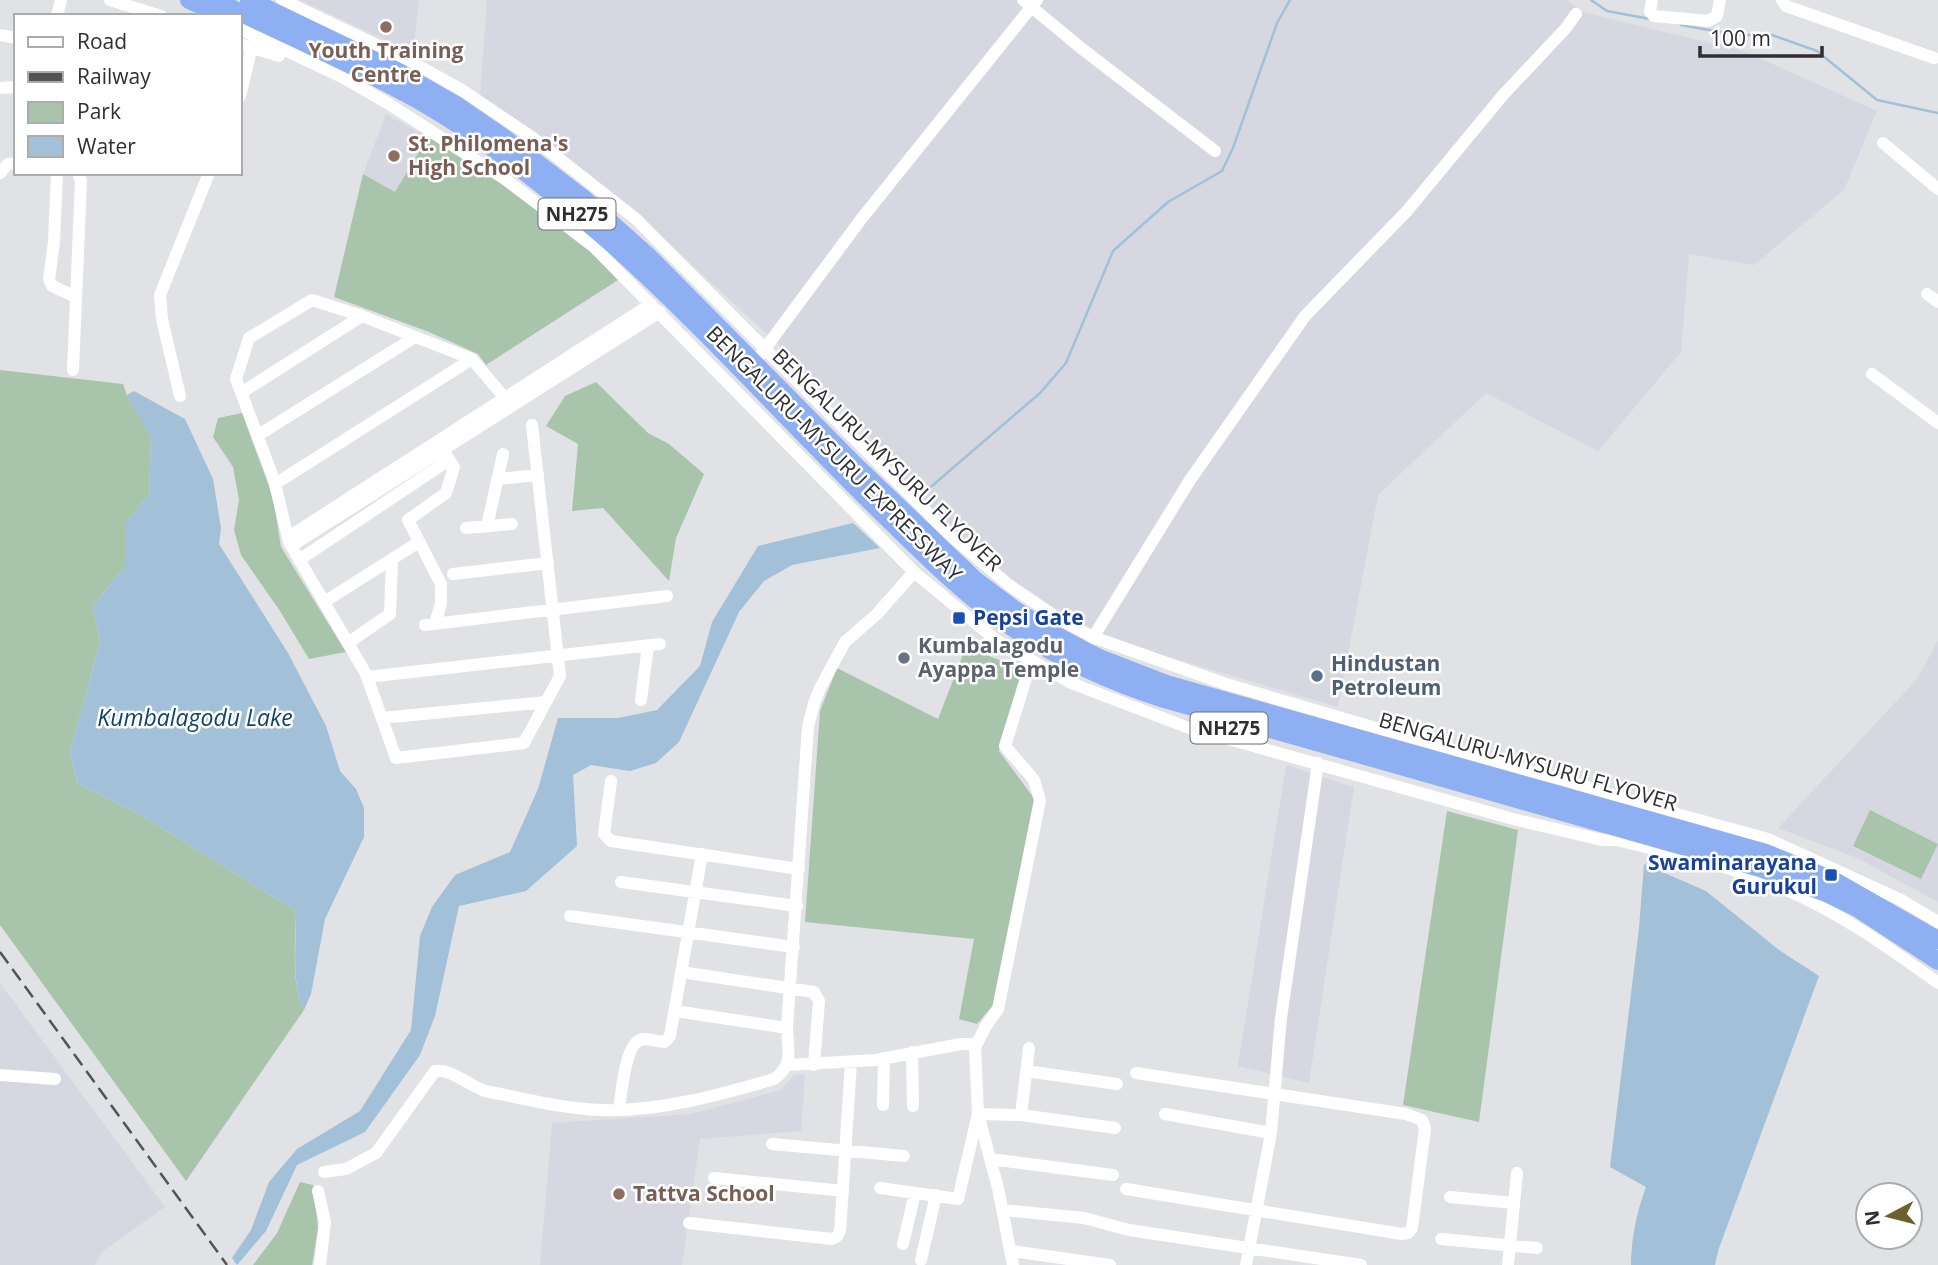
<svg xmlns="http://www.w3.org/2000/svg" width="1938" height="1265" viewBox="0 0 1938 1265" font-family="'Open Sans',sans-serif">
<style>
.built{fill:#d7d7e2}
.green{fill:#a8c5ac}
.water{fill:#a2c0d8}
.lines{fill:none;stroke-linecap:round;stroke-linejoin:round}
.stream{stroke:#a2c0d8;stroke-width:2.5}
.minor{stroke:#fff;stroke-width:12}
.highway{stroke:#8eb0f3;stroke-width:18}
.rail{stroke:#535356;stroke-width:2.5;stroke-dasharray:14 7;stroke-linecap:butt}
.education-dot{fill:#8d6e63;stroke:#fff;stroke-width:2.5}
.transit-dot{fill:#1a4fb4;stroke:#fff;stroke-width:2.5}
.worship-dot{fill:#6b7280;stroke:#fff;stroke-width:2.5}
.service-dot{fill:#5c6f8a;stroke:#fff;stroke-width:2.5}
.labels{text-anchor:middle;stroke-width:5;stroke-linejoin:round;paint-order:stroke}
.shield{fill:#fff;stroke:#6d6d6f;stroke-width:2}
.shield-label{font-size:19px;font-weight:bold;fill:#2f2f31}
.education-label{font-size:21px;font-weight:bold;fill:#785e54;stroke:#fff;text-anchor:start}
.street-label{font-size:21px;fill:#2f2f31;stroke:#fff}
.transit-label{font-size:21px;font-weight:bold;fill:#164399;stroke:#fff;text-anchor:start}
.worship-label{font-size:21px;font-weight:bold;fill:#5b616d;stroke:#fff;text-anchor:start}
.service-label{font-size:21px;font-weight:bold;fill:#4e5e75;stroke:#fff;text-anchor:start}
.water-label{font-size:23px;font-style:italic;fill:#104464;stroke:#fff}
</style>
<rect width="100%" height="100%" fill="#e1e2e5"/>
<path class="built" d="M300 0H419L413 53Z
M487 0H1567L1582 12 1744 51 1877 111 1844 190 1754 265 1689 254 1681 352 1598 451 1486 393 1378 495 1338 707 1091 634 1018 586 954 532 906 483 846 407 650 226 480 95Z
M386 114 428 137 395 192 363 174Z
M1938 640V902L1857 858 1778 828 1918 678Z
M1286 765 1354 787 1309 1083 1238 1066Z
M0 983 165 1207 102 1252 95 1265H0Z
M805 1074 801 1131 700 1139 682 1265H540L552 1123 691 1114 781 1090 794 1075Z"/>
<path class="green" d="M428 137 500 183 589 249 618 280 486 365 478 354 429 332 334 297 363 174 395 192Z
M0 370 123 384 127 395 151 436 149 495 126 521V565L93 606 100 642 70 753 78 784 139 814 296 911C296 942 290 981 304 1010L186 1181 0 925Z
M596 382 648 433 669 444 704 474 676 538 669 581 603 508 572 511 578 444 546 426 565 396Z
M242 413 273 497 281 547 346 652 309 659 280 611 241 555 234 530 239 500 233 467 213 437 218 418Z
M966 647 1024 670 999 751 1036 801 994 1004 977 1024 959 1019 974 939 805 922 820 711 837 668 938 719Z
M1870 810 1938 844 1921 879 1853 846Z
M1447 811 1518 830 1479 1122 1403 1105Z
M300 1182 313 1185 318 1228 312 1265H253L277 1233Z"/>
<path class="water" d="M134 391 185 419 213 479 221 528 219 544 288 653 326 726 340 771 356 789 364 808V837L325 919 311 994 304 1010C290 981 297 942 296 911L139 814 78 784 70 753 100 642 93 606 126 565V521L149 495 151 437 127 395Z
M853 523 880 548 792 565 764 581 739 612 679 742 656 763 630 771 591 765 573 775 577 846 526 891 459 906 435 1016 420 1055 365 1132 297 1165 266 1231 237 1265 232 1258 251 1230 269 1182 297 1149 360 1111 411 1030 420 936 432 907 455 875 510 852 538 789 558 718H618L657 710 700 666 712 622 758 546Z
M1644 864 1706 891 1779 950 1819 976 1718 1251 1715 1265H1631C1631 1239 1637 1211 1646 1187L1610 1167 1639 928Z"/>
<g class="lines">
<path class="stream" d="M1591 0 1607 11 1650 19
M1681 25 1737 35H1772L1817 51 1877 100 1938 113
M918 498 1040 393 1066 363 1113 251 1168 202 1222 171 1233 148 1277 23 1290 0"/>
<path class="minor" d="M110 0 161 16
M282 0 406 59 462 90 533 138 636 219 952 537 1009 585 1056 617 1093 637 1226 684 1485 760 1564 780 1648 806 1768 839 1901 900 1938 922
M1023 0 1081 48 1215 151
M1652 0 1650 12 1654 16 1708 21 1717 16 1720 0
M1782 0 1786 6 1934 58
M57 16 61 0
M240 29 344 78 389 104 505 179 594 247 914 572 996 640 1071 683 1189 728 1513 819 1602 840H1616C1672 853 1729 865 1782 888 1839 912 1888 947 1938 983
M0 35 16 38
M240 44 279 56
M0 88 16 87
M240 96 252 46
M1883 143 1938 189
M0 173 8 164 16 163
M57 173 54 242 49 279 52 286 76 297
M1927 294 1938 302
M761 354 862 218 1037 0
M73 370 81 181 78 173
M1872 374 1938 423
M241 393 362 316
M180 396 162 319 160 295 209 173
M509 408 504 397 472 359 362 316 312 300 249 338 236 379 274 480 289 542 366 674 396 758 524 743 560 676 532 425
M257 436 415 337
M497 479 538 475
M275 484 472 359
M487 526 503 454
M466 528 512 524
M289 542 296 543 660 312
M289 542 290 536 651 304
M299 560 449 460
M453 574 548 563
M324 602 419 542
M435 624 441 603V584L408 520 446 493 454 467 443 450
M425 625 667 596
M348 643 390 614 392 561
M1089 644 1190 480 1305 316 1407 211 1503 95 1566 28 1576 14
M367 677 660 644
M641 700 648 646
M382 718 546 702
M611 781 604 834 611 841 799 869
M621 882 797 906
M570 916 794 947
M681 972 814 992 819 1001 814 1065
M675 1011 787 1028
M975 1047 986 1026 998 1009 1040 800 1034 780 1005 746 1031 662
M912 1052 913 1106
M788 1065 876 1060 961 1044H972L975 1047 978 1114 998 1188 1013 1265
M1026 1071 1117 1084
M0 1075 55 1079
M883 1105 884 1058
M619 1110C621 1095 625 1049 638 1041 645 1036 656 1042 665 1042L670 1036 702 854
M1165 1114 1271 1133
M1021 1115 1029 1048
M772 1144 904 1156
M990 1159 1113 1175
M324 1172 346 1169 376 1153 435 1071C452 1069 468 1085 485 1091 522 1098 562 1109 601 1110 658 1112 719 1095 774 1079 794 1065 788 1050 787 1028L808 727 814 703 820 688 845 642 877 614 914 572
M714 1178 843 1191
M880 1188 958 1199 978 1114 1021 1115 1115 1128
M1126 1189 1402 1234 1408 1233 1412 1228 1425 1129 1422 1120 1406 1114 1136 1073
M318 1191 325 1222 320 1265
M1450 1197 1514 1203
M1003 1210 1084 1218 1129 1230 1361 1265
M689 1223 832 1239C842 1236 840 1226 841 1217L851 1062
M1441 1239 1537 1248
M903 1244 915 1193
M1012 1251 1110 1265
M921 1260 936 1195
M1246 1265 1271 1133 1281 1018 1318 763
M1508 1265 1517 1173"/>
<path class="highway" d="M189 0 225 16
M214 0C282 33 352 63 418 100 486 139 551 190 610 242 705 327 790 423 881 512 921 551 960 591 1006 623 1054 656 1106 680 1161 698L1760 868 1826 893 1857 908 1938 961
M249 0 399 72 456 105 504 138 584 199 649 257 856 466 975 580 1015 610 1057 636 1099 658 1166 684 1766 853 1833 880 1938 940"/>
<path class="rail" d="M0 952 227 1265"/>
</g>
<g class="education-dot">
<circle cx="386" cy="27" r="7"/>
<circle cx="394" cy="156" r="7"/>
<circle cx="619" cy="1194" r="7"/>
</g>
<g class="transit-dot">
<rect x="952" y="611" width="14" height="14" rx="3.5"/>
<rect x="1824" y="868" width="14" height="14" rx="3.5"/>
</g>
<circle class="worship-dot" cx="904" cy="658" r="7"/>
<circle class="service-dot" cx="1317" cy="676" r="7"/>
<g class="labels">
<g class="shield">
<rect x="538.5" y="198.5" width="77" height="31" rx="5"/>
<rect x="1190.5" y="712.5" width="77" height="31" rx="5"/>
</g>
<g class="shield-label">
<text x="577" y="221">NH275</text>
<text x="1229" y="735">NH275</text>
</g>
<g class="education-label">
<text x="386" y="58" text-anchor="middle">Youth Training<tspan x="386" dy="24">Centre</tspan></text>
<text x="408" y="151">St. Philomena's<tspan x="408" dy="24">High School</tspan></text>
<text x="633" y="1201">Tattva School</text>
</g>
<g class="street-label">
<text transform="translate(834 454) rotate(45)" y="7">BENGALURU-MYSURU EXPRESSWAY</text>
<text transform="translate(887 460) rotate(44)" y="7">BENGALURU-MYSURU FLYOVER</text>
<text transform="translate(1528 762) rotate(16)" y="7">BENGALURU-MYSURU FLYOVER</text>
</g>
<g class="transit-label">
<text x="973" y="625">Pepsi Gate</text>
<text x="1817" y="870" text-anchor="end">Swaminarayana<tspan x="1817" dy="24">Gurukul</tspan></text>
</g>
<g class="worship-label">
<text x="918" y="653">Kumbalagodu<tspan x="918" dy="24">Ayappa Temple</tspan></text>
</g>
<g class="service-label">
<text x="1331" y="671">Hindustan<tspan x="1331" dy="24">Petroleum</tspan></text>
</g>
<g class="water-label">
<text x="195" y="726">Kumbalagodu Lake</text>
</g>
</g>
<rect x="14" y="14" width="228" height="161" fill="#ffffff" stroke="#acacad" stroke-width="2"/>
<rect x="28" y="37" width="35" height="10" fill="#ffffff" stroke="#acacad" stroke-width="2"/>
<text x="77" y="49" font-size="21" fill="#2f2f31">Road</text>
<rect x="28" y="72" width="35" height="10" fill="#535356" stroke="#acacad" stroke-width="2"/>
<text x="77" y="84" font-size="21" fill="#2f2f31">Railway</text>
<rect x="28" y="102" width="35" height="21" fill="#a8c5ac" stroke="#acacad" stroke-width="2"/>
<text x="77" y="119" font-size="21" fill="#2f2f31">Park</text>
<rect x="28" y="136" width="35" height="21" fill="#a2c0d8" stroke="#acacad" stroke-width="2"/>
<text x="77" y="154" font-size="21" fill="#2f2f31">Water</text>
<g transform="translate(1889 1216) rotate(263)"><circle r="33" fill="#ffffff" stroke="#acacad" stroke-width="2"/>
<path d="M0-5L12 26L0 18L-12 26Z" fill="#6c602d"/>
<text y="-10" font-size="19" font-weight="bold" text-anchor="middle" fill="#2f2f31">N</text>
</g>
<path d="M1700 46v10h122v-10" fill="none" stroke="#2f2f31" stroke-width="3.5"/>
<text x="1710" y="46" font-size="21" fill="#2f2f31" stroke="#ffffff" stroke-width="5" paint-order="stroke">100 m</text>
</svg>
